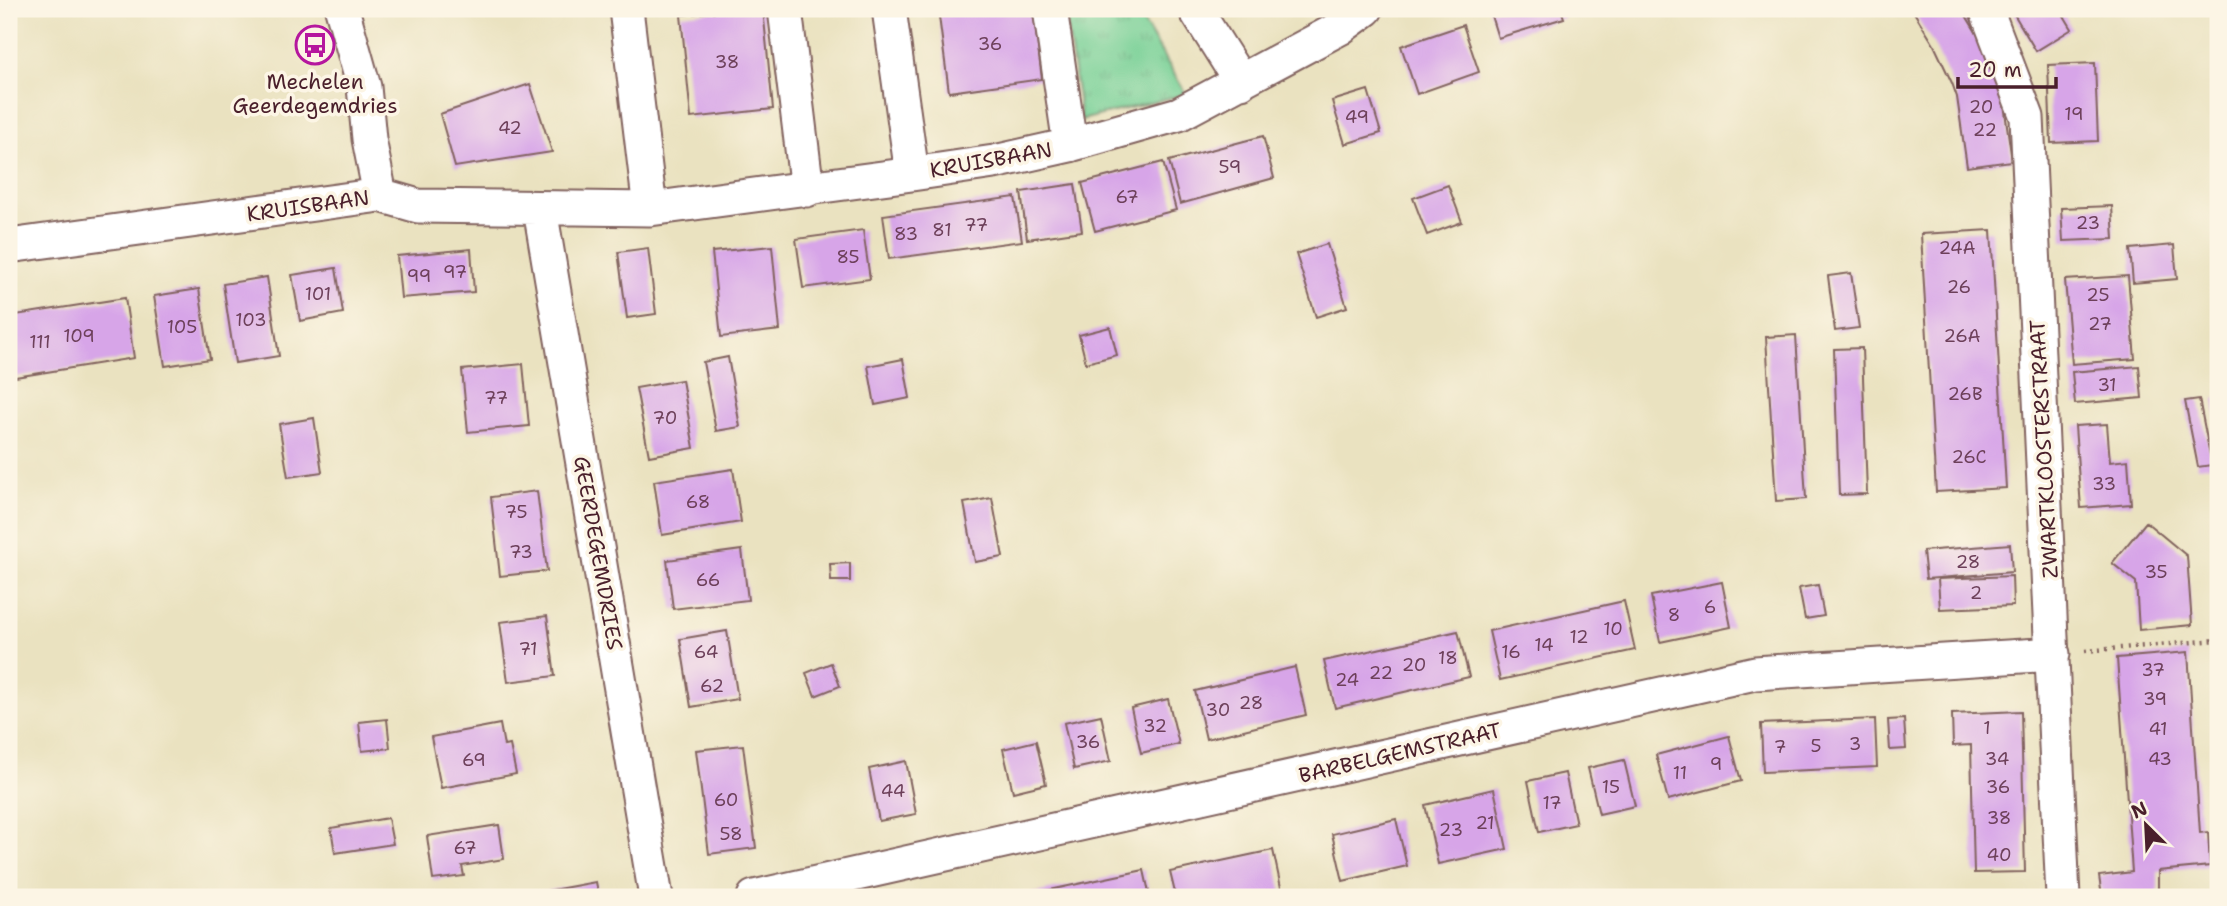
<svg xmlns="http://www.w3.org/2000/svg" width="2227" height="906" viewBox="0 0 2227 906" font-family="'Shantell Sans',sans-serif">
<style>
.grass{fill:url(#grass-tufts);stroke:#607860;stroke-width:2}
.building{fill:#d7a5e8}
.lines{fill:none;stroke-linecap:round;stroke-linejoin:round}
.street-casing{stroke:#82635f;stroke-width:37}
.path{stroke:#82635f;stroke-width:4.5;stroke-dasharray:2 5;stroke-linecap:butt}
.street{stroke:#fff;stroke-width:33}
.labels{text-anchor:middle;stroke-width:7;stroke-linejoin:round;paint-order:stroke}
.number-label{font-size:18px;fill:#6d405a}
.poi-label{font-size:21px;fill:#4a1f2b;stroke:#fcf5e5}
.street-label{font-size:21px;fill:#4a1f2b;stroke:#fcf5e5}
</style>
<defs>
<pattern id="grass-tufts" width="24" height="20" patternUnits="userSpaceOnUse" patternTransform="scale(1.75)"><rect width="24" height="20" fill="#77d096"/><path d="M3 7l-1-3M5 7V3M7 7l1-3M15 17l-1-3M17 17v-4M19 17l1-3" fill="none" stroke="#68b281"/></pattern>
</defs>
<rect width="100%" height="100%" fill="#fcf5e5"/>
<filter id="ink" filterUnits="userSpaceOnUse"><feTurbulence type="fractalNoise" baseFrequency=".0143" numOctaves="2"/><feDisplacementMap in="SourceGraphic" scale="14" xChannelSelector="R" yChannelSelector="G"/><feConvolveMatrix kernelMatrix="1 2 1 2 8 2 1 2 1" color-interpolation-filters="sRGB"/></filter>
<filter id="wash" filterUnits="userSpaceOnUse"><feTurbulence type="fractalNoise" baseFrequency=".00686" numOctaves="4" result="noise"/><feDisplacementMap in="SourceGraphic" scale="28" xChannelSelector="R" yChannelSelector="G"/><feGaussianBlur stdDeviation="1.57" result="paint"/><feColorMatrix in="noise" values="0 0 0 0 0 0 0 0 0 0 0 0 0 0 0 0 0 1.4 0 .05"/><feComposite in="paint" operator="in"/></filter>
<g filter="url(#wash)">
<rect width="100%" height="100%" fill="#eae2c0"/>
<path class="grass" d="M1065 9H1136L1186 94 1081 120Z"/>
<g id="blocks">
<path class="building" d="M739 9H763L773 109 691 118 681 15Z
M938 9H1033L1042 79 949 92Z
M1489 9H1561L1564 18 1498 38Z
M1912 9H1962L1985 47 2002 90 2012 161 1967 167 1957 97 1952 83 1934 45Z
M2011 9H2060L2072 29 2036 51Z
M1463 25 1479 72 1417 94 1401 46Z
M2095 63 2098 141 2051 143 2048 65Z
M530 84 552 152 455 167 440 114Z
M1368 90 1381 133 1345 144 1332 101Z
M1263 136 1274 178 1180 204 1169 161Z
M1163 162 1176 210 1095 231 1082 183Z
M1075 184 1082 231 1027 239 1021 192Z
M1448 185 1462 222 1427 235 1413 198Z
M1015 197 1022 241 889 259 883 215Z
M2112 206 2114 239 2063 241 2061 208Z
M863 230 870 279 803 288 796 239Z
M1991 230 2006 488 1936 492 1921 234Z
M1327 244 1347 307 1316 317 1296 254Z
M2174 245 2177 279 2133 283 2130 249Z
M772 246 780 330 721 337 712 252Z
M648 248 656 314 627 318 618 252Z
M471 249 474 292 401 298 397 256Z
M336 268 343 313 300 321 292 275Z
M1851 273 1859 328 1835 331 1828 276Z
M2128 276 2135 359 2072 364 2065 280Z
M267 277 279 356 235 363 223 284Z
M199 289 210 359 165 366 154 296Z
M125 298 134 358 9 378V316Z
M1110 327 1117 355 1086 363 1079 335Z
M1796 335 1806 499 1776 501 1766 337Z
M1862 348 1867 494 1839 495 1834 349Z
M728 357 740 427 716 431 703 362Z
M903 359 910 398 875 405 868 366Z
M523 364 529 426 468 432 462 370Z
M2139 366 2142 398 2075 404 2072 372Z
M682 380 694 448 649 456 636 388Z
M2218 398V419H2217L2214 399Z
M2199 399 2212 465 2198 467 2185 401Z
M314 418 322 472 288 477 279 424Z
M2107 424 2110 462 2128 460 2131 504 2081 508 2075 426Z
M733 469 741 522 662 535 654 481Z
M537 491 547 571 500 576 491 497Z
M992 498 1003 557 975 562 964 503Z
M2146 522 2187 556 2192 625 2139 630 2136 582 2112 563Z
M2010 544 2012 572 1926 579 1923 551Z
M742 550 748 600 673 609 667 560Z
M850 563V581H831L830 564Z
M2012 576 2013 606 1940 609 1938 579Z
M1722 582 1731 627 1660 642 1651 596Z
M1818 585 1824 616 1805 619 1799 588Z
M1624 601 1635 650 1500 680 1489 631Z
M547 616 555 676 508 682 500 622Z
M727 631 738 699 691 707 680 639Z
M1458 631 1469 677 1335 708 1324 661Z
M2188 652 2200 833 2208 832 2210 866 2158 871V897H2102L2099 876 2132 872 2117 658Z
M831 663 840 686 815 696 806 673Z
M1295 667 1306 715 1206 739 1195 691Z
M1168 699 1179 744 1141 753 1131 708Z
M2021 711 2025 872 1974 873 1971 745 1953 746 1952 714Z
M1101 715 1111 761 1074 769 1064 723Z
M387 719 390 748 362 751 359 722Z
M1875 719 1877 767 1763 772 1761 724Z
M1904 719 1906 749 1890 750 1888 720Z
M500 724 504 746 510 745 516 774 441 788 431 737Z
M1729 736 1741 781 1668 800 1656 755Z
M1036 741 1046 784 1013 792 1003 749Z
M743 745 756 848 709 854 696 750Z
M1624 760 1635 806 1599 814 1588 768Z
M906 761 916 814 879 821 869 769Z
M1565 773 1576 824 1539 832 1528 781Z
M1494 789 1507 849 1438 864 1425 805Z
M388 818 393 844 335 853 331 828Z
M1396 819 1407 866 1343 881 1332 834Z
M499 825 504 859 462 866 464 876 433 880 427 836Z
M1273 850 1283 897H1176L1170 872Z
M1144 870 1150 897H1021V896Z
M596 882 599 897H519V896Z"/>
</g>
</g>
<g filter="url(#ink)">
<use href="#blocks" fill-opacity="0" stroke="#82635f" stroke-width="2"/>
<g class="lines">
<defs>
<path id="street" d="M342 9 364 87 369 139 380 195
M626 9 650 209
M785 9 807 190
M889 9 912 174
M1050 9 1070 145
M1195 9 1241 82
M1986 9 2027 117 2063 897
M540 209 656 897
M9 246 380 195 418 206 650 209 912 174 994 162 1070 145 1179 114 1340 28 1366 9
M754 897 1755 673 2053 654"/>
</defs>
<use href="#street" class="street-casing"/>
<path class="path" d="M2085 651 2218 640"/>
<use href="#street" class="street"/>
</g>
</g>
<defs>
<symbol id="bus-ring" viewBox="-11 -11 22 22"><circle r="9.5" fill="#fcf5e5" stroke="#b5179e" stroke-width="1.5"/><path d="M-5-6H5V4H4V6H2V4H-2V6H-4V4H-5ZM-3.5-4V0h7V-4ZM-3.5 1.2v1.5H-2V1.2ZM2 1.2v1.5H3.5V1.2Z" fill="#b5179e"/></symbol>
</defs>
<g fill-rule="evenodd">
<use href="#bus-ring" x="293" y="23" width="44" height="44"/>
</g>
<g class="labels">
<g class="number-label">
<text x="990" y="50">36</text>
<text x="727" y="68">38</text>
<text x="1981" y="113">20</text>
<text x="2074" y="120">19</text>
<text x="1357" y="123">49</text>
<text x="510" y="134">42</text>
<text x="1985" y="136">22</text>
<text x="1230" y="173">59</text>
<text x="1127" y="203">67</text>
<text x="2088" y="229">23</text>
<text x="976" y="231">77</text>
<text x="942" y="236">81</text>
<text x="906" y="240">83</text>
<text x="1957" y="254">24A</text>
<text x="848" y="263">85</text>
<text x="455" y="278">97</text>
<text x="419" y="282">99</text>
<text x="1959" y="293">26</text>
<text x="318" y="300">101</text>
<text x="2098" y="301">25</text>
<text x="251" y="326">103</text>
<text x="2100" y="330">27</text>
<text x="182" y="333">105</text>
<text x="79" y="342">109</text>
<text x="1962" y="342">26A</text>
<text x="40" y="348">111</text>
<text x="2107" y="391">31</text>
<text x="1965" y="400">26B</text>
<text x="496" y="404">77</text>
<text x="665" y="424">70</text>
<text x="1969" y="463">26C</text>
<text x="2104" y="490">33</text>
<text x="698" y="508">68</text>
<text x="516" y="518">75</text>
<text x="521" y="558">73</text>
<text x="1968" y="568">28</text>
<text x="2156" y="578">35</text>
<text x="708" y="586">66</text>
<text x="1976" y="599">2</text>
<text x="1710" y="613">6</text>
<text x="1674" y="621">8</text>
<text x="1613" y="635">10</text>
<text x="1579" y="643">12</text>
<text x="1544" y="651">14</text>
<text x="528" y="655">71</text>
<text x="706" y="658">64</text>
<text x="1511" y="658">16</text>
<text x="1448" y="664">18</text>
<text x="1414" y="671">20</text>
<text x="2153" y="676">37</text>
<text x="1381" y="679">22</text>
<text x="1347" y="686">24</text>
<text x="712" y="692">62</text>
<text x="2155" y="705">39</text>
<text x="1251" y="709">28</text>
<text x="1218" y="716">30</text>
<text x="1155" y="732">32</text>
<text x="1987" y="734">1</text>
<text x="2158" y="735">41</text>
<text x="1088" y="748">36</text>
<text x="1855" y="750">3</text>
<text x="1816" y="752">5</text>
<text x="1780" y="753">7</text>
<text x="1997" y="765">34</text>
<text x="2160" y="765">43</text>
<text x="474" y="766">69</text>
<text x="1716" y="770">9</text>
<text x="1680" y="779">11</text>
<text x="1611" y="793">15</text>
<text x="1998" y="793">36</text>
<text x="893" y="797">44</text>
<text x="726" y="806">60</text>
<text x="1552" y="809">17</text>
<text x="1999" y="824">38</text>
<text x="1485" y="829">21</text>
<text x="1451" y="836">23</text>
<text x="731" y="840">58</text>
<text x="465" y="854">67</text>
<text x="1999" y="861">40</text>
</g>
<g class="poi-label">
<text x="315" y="89">Mechelen<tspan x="315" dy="24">Geerdegemdries</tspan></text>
</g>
<g class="street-label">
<text transform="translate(991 160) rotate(-10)" y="7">KRUISBAAN</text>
<text transform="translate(308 206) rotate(-8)" y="7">KRUISBAAN</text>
<text transform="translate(2044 449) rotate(-93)" y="7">ZWARTKLOOSTERSTRAAT</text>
<text transform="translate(598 553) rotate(80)" y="7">GEERDEGEMDRIES</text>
<text transform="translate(1400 753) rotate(-13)" y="7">BARBELGEMSTRAAT</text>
</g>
</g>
<rect width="2227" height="906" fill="none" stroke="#fcf5e5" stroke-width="35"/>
<g transform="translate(2146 825) rotate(336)" stroke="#fcf5e5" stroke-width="5" paint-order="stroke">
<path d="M0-5L12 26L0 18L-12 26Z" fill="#4a1f2b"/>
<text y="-10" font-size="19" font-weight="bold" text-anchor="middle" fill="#4a1f2b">N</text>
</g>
<path d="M1958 77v10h98v-10" fill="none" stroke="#4a1f2b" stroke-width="3.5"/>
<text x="1968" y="77" font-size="21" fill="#4a1f2b" stroke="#fcf5e5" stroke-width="5" paint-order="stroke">20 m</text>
</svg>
